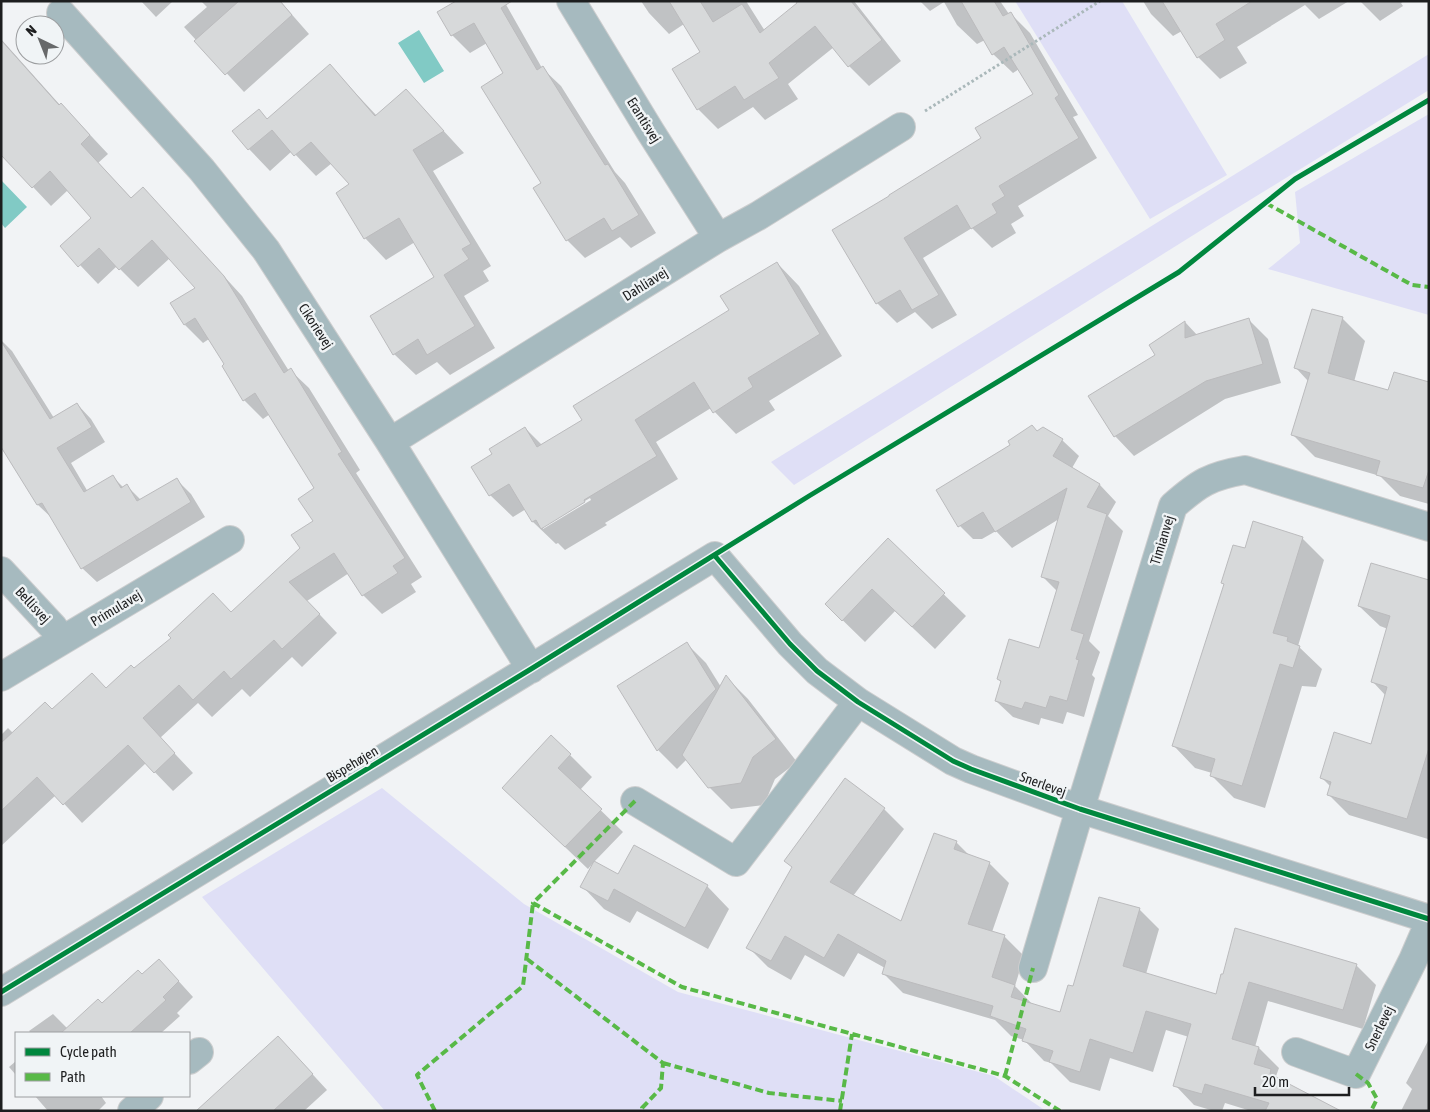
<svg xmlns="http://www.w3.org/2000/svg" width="1430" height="1112" viewBox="0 0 1430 1112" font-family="'Asap Condensed',sans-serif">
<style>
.green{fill:#dfdff6}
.water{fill:#81cac5}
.shadow{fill:#0003;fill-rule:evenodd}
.building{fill:#d7d9da;stroke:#bbbbbd}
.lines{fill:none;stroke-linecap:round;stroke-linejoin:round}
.minor-casing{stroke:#cccdce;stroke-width:30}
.path{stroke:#aab8ba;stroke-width:3;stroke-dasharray:2.5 2.5;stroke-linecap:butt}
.minor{stroke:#a6babf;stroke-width:28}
.quiet{stroke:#58b947;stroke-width:4;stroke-dasharray:8 4;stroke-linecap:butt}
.cycleway-casing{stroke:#f0f4f6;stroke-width:8}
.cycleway{stroke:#00873e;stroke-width:5}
.labels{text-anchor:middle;stroke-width:5;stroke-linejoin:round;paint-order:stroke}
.street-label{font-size:14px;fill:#1d1e1f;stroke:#f0f4f6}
</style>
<rect width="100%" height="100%" fill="#f1f3f5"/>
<path class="green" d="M1015 1H1122L1227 175 1150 219Z
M1429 54V90L1219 219 794 485 771 462Z
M1429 114V315L1268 269 1300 243 1295 192Z
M382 788 524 904 678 992 994 1076 1046 1111H385L202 897Z"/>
<path class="water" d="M419 30 444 71 424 83 398 43Z
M1 180 27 207 5 228 1 223Z"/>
<path class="shadow" d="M141 1H173L156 17Z
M201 1H280L309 34 244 92 184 27 207 7Z
M455 1H504L542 68 561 86 615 172 625 183 656 233 631 248 620 237 585 258 567 240 543 184 505 74 487 43 470 53 452 35Z
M641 1H746L765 31 802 1H854L901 61 869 86 849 66 834 47 788 84 798 99 765 120 753 107 718 129 698 109 701 53 684 24 669 34 649 13Z
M920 1H1000L1009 14 1010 13 1030 33 1078 115 1073 117 1097 158 1018 206 1024 216 1011 224 1016 233 992 248 972 228 923 258 957 315 932 329 915 312 897 323 877 303 833 230 891 196 982 138 1034 94 1019 69 1013 73 993 54 985 40 977 44 957 25 944 2 930 11Z
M1143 1H1349L1319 19 1305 5 1237 47 1247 63 1220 79 1198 57 1182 31 1173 36 1151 14Z
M1360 1H1404L1401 3 1403 6 1380 21Z
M1 39 60 105 79 123 108 154 98 163 132 199 161 207 242 296 289 371 290 370 309 388 360 470 356 473 422 577 411 584 416 592 382 614 363 595 349 573 307 601 337 633 302 667 292 657 250 697 242 689 212 717 198 703 160 738 193 773 173 791 146 763 82 823 56 795 1 846V735L8 728 13 733 52 710 107 690 134 670 232 613 301 548 315 521 316 488 270 414 263 419 244 400 223 366 226 365 209 339 203 343 185 325 197 288 170 258 138 287 117 266 98 284 62 246 93 218 68 190 51 206 1 153Z
M330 66 377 116 406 90 464 153 433 171 491 266 483 271 489 281 464 296 495 348 450 375 437 362 416 375 394 354 436 278 415 242 386 260 365 238 338 193 351 185 332 163 316 176 292 151 270 171 249 149 234 131 268 120Z
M777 263 799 286 842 356 769 401 775 410 736 434 711 408 656 442 678 479 605 523 607 525 565 550 558 543 556 544 533 522 526 509 513 517 490 495 494 455 525 428 542 445 584 420 731 310ZM590 498 591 500 543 529V526Z
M1312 310 1343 319 1365 341 1354 382 1389 392 1429 390V504L1400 496 1380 476 1315 457 1293 435 1308 381 1296 368Z
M1249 320 1268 339 1281 383 1225 399 1134 456 1115 436 1157 355 1150 345 1185 322 1198 336Z
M1 340 12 351 54 418 77 404 91 419 105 442 71 463 88 492 113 477 124 488 127 486 141 500 176 479 191 494 205 517 97 582 82 568 54 520 38 505 1 447Z
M1038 432 1062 440 1079 456 1072 468 1100 485 1116 502 1108 516 1123 531 1089 641 1100 652 1092 675 1095 678 1084 717 1067 712 1063 724 1041 718 1039 725 1013 717 996 701 1002 683 998 679 1040 649 1057 591 1042 576 1059 519 1012 548 996 531 982 539H973L956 522Z
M1302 538 1324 560 1298 646 1322 669 1316 687 1302 686 1265 808 1234 798 1211 775 1212 773 1195 768 1173 745 1225 585 1222 583 1246 550Z
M888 540 966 616 935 649 895 611 865 642 826 604Z
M1429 581V835L1428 839 1349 815 1329 795 1331 787 1322 778 1372 745 1386 696 1373 682 1388 629 1380 626 1359 606Z
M687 644 706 663 721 687 726 677 748 699 797 762 775 779 764 805 731 809 709 787 687 759 677 769 658 750 619 687Z
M570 755 592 777 580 790 623 832 594 862 618 876 707 886 729 909 708 949 637 911 630 923 604 909 582 886 593 863 588 869 503 788Z
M846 780 884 809 904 829 853 896 902 923 956 842 970 856 990 864 1009 883 992 932 1004 936 1024 956 1015 986 1034 1006 1060 1014 1074 988 1139 909 1159 929 1146 974 1217 996 1222 975 1356 965 1376 985 1363 1029 1268 1001 1255 1047 1259 1048 1279 1068 1276 1076 1282 1081 1339 1111H1251L1225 1103 1222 1111H1214L1194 1105 1175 1085 1189 1037 1166 1030 1153 1072 1110 1058 1100 1091 1070 1082 1051 1063 1044 1061 1024 1040 1011 1036 995 1020 903 993 883 973 885 968 858 953 844 977 805 955 791 980 768 967 748 947Z
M142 975 174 976 193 997 177 1013 180 1016 161 1033H31L29 1031 53 1014 68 1029Z
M1429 1039V1111H1401L1412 1089 1406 1083Z
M293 1053 327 1090 304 1111H197Z
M16 1061V1075L9 1067Z
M35 1096H101L106 1103 98 1111H48Z"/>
<path class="building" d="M239 1H280L292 15 225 75 194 41Z
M456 1H512L501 8 537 70 543 66 605 165 608 164 639 215 612 231 604 218 566 241 533 188 541 183 481 87 503 73 474 23 451 36 437 12Z
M669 1H700L713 22 742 4 760 33 797 3 796 1H851L882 40 848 67 815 26 769 63 779 78 744 100 735 86 697 110 672 69 700 52Z
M961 1H994L1003 16 1011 12 1059 95 1055 98 1079 138 999 186 1005 196 992 204 997 213 971 229 957 205 904 238 939 295 912 310 900 290 876 304 832 230 889 196V195L981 138 975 128 1033 94 1004 47 992 55Z
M1162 1H1252L1216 24 1225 40 1197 58Z
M1 40 59 105 61 103 90 135 81 144 131 198 143 187 224 276 284 373 291 368 342 452 338 454 405 558 393 566 398 573 362 596 334 553 289 582 320 614 282 649 274 640 231 679 224 671 193 700 179 685 143 718 175 753 154 773 128 745 63 805 37 777 1 811V743L45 702 52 709 92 673 106 688 131 665 134 668 171 638 168 635 213 593 231 612 300 548 291 535 313 521 298 499 314 488 255 393 243 401 222 366 224 364 195 318 184 325 170 303 195 288 152 240 119 270 99 248 78 267 60 246 91 218 50 171 32 188 1 155Z
M330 64 375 116 406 89 444 131 413 150 471 244 462 249 469 259 444 275 475 326 427 355 418 339 393 355 370 316 434 277 399 218 364 239 336 193 349 184 311 142 294 156 272 130 248 150 232 131 259 109 267 119Z
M777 262 820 334 748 378 753 387 713 413 694 382 635 420 657 456 584 500 585 502 541 529 536 520 532 522 509 484 489 496 471 467 492 454 489 449 525 427 537 447 582 420 573 406 729 310 720 296Z
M1312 309 1343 317 1328 373 1388 390 1394 372 1429 382V470L1423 488 1376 475 1380 461 1291 435 1310 373 1294 368Z
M1249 318 1263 364 1206 381 1114 437 1088 396 1155 355 1149 345 1185 321V338Z
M1 341 50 419 77 403 92 427 57 448 84 492 113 475 121 488 127 484 137 501 177 478 191 502 81 569 42 503 37 505 1 447Z
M1032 425 1037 431 1043 427 1063 439 1053 456 1100 484 1087 507 1107 514 1071 630 1084 634 1076 659 1079 660 1067 701 1050 696 1046 708 1025 702 1022 709 995 701 1001 681 997 679 1009 639 1039 648 1059 582 1041 577 1067 488 995 532 983 512 958 527 936 490 1010 445 1008 441Z
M1253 521 1303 537 1273 633 1288 637 1287 641 1300 646 1293 668 1280 664 1242 786 1210 776 1215 759 1172 746 1224 584 1221 583 1233 545 1245 548Z
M888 538 945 593 912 627 872 589 842 621 825 604Z
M1371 563 1429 580V748L1407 819 1327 795 1331 782 1320 778 1334 732 1371 744 1387 687 1371 682 1390 616 1358 606Z
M687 642 716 689 657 751 617 686Z
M726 675 776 739 753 757 741 783 708 788 682 755Z
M551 735 571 754 558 768 602 809 565 847 502 788Z
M845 778 885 808 830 882 901 921 934 833 957 841 954 849 990 862 968 924 1005 935 992 977 1015 985 1011 997 1060 1012 1068 985 1073 986 1099 897 1140 908 1123 966 1216 994 1221 974H1223L1235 928 1357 964 1343 1010 1249 982 1232 1039 1259 1047 1254 1064 1271 1069 1270 1074 1341 1111H1265L1269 1103 1205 1084 1202 1094 1173 1086 1191 1024 1146 1011 1133 1053 1090 1039 1080 1072 1049 1062 1053 1051 1022 1041 1026 1029 990 1016 993 1006 882 974 886 961 838 934 824 958 785 936 771 961 746 948 792 867 784 861Z
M634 845 708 885 685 928 614 889 608 901 580 887 594 861 618 874Z
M159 959 179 981 163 997 166 1000 130 1033H61L98 999 102 1003 138 970 142 974Z
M278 1036 313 1074 273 1111H196Z"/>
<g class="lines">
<defs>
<path id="minor" d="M571 1 650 131 718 238
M61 13 202 170 266 250 390 442 531 669
M390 442 718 238 758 216 901 127
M1 571 53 627 62 640
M1 677 230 540
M635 801 736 862 858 702
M1033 968 1080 809 1173 506C1199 483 1210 476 1245 470L1429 527
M1 992 715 556 790 644 817 671 858 702 953 761 971 769 1080 809 1429 919
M1296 1052 1356 1074 1413 960 1429 923
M189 1060 199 1052
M132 1111 149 1096"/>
</defs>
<use href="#minor" class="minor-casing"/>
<path class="path" d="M925 111 1100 1"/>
<use href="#minor" class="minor"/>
<path class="quiet" d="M1266 203 1412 285 1429 287
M635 801 533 903 682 987 1005 1076 1060 1111
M527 959 663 1063 661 1088 642 1108V1111
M663 1063 769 1093 842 1101
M1356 1074 1368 1083 1377 1099 1371 1111
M1005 1076 1033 968
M435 1111 417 1075 523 986 533 903
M840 1111 852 1034"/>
<defs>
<path id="cycleway" d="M715 556 790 644 817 671 858 702 953 761 971 769 1080 809 1429 919
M1 992 531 669 809 496 1179 272 1295 179 1429 100"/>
</defs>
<use href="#cycleway" class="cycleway-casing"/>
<use href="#cycleway" class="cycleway"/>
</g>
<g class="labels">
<g class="street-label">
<text transform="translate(644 120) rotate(58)" y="5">Erantisvej</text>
<text transform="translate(645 284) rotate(-32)" y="5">Dahliavej</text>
<text transform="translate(316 326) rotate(57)" y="5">Cikorievej</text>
<text transform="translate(1162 540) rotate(-73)" y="5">Timianvej</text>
<text transform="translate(33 605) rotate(47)" y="5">Bellisvej</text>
<text transform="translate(116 608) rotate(-31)" y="5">Primulavej</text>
<text transform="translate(352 764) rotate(-31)" y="5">Bispehøjen</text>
<text transform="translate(1043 784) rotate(20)" y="5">Snerlevej</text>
<text transform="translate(1379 1028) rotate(-64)" y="5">Snerlevej</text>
</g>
</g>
<rect width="1430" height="1112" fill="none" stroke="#1d1e1f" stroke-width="5"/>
<rect x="15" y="1032" width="175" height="65" fill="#f0f4f6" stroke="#9c9ea0"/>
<rect x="25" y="1048" width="25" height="8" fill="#00873e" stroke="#9c9ea0"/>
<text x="60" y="1057" font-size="15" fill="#1d1e1f">Cycle path</text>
<rect x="25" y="1073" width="25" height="8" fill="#58b947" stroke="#9c9ea0"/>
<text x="60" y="1082" font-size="15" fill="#1d1e1f">Path</text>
<g transform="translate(40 40) rotate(317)"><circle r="24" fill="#f0f4f6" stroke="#9c9ea0"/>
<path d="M0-4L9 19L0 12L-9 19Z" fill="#67696a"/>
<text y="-8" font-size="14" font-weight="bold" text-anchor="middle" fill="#1d1e1f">N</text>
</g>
<path d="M1255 1087v8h94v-8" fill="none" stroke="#1d1e1f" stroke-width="2.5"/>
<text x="1262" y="1087" font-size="15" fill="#1d1e1f" stroke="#f0f4f6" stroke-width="4" paint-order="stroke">20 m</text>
</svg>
